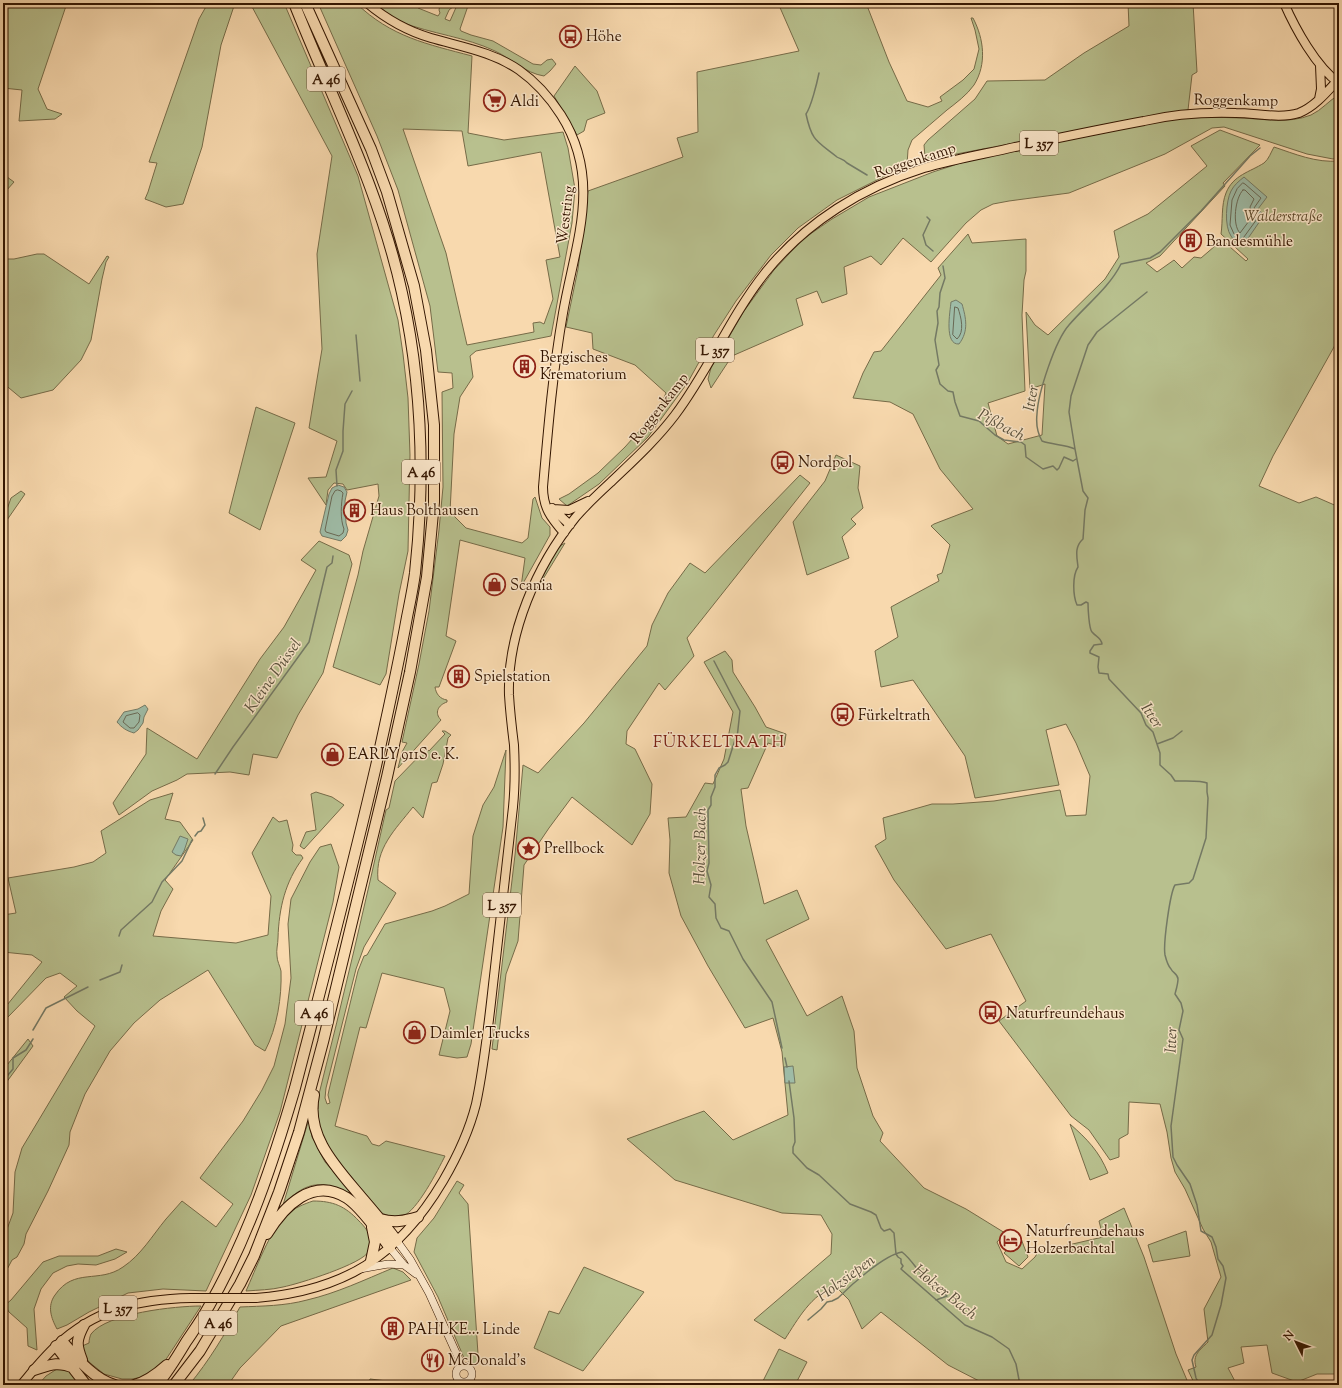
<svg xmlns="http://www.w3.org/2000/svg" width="1342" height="1388" viewBox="0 0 1342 1388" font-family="'Sorts Mill Goudy',serif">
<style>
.green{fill:#b8c08e;stroke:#766b48;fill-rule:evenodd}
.water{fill:#9ebba6;stroke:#747964}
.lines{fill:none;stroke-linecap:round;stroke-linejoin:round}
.shore{stroke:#696854;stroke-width:1}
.stream{stroke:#747964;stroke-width:1.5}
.secondary-casing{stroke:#341601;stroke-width:8}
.primary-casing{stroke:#341601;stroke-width:10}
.motorway-casing{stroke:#341601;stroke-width:12}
.secondary{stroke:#fae6ca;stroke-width:7}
.primary{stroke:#f8d9ae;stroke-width:8}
.motorway{stroke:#f8d9ae;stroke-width:10}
.primary-bridge-casing{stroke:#341601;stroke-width:10;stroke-linecap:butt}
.primary-bridge{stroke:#f8d9ae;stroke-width:8}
.labels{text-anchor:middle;stroke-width:3;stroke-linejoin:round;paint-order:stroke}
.shield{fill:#fae6ca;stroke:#6f543d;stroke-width:1}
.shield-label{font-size:14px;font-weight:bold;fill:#341601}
.poi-label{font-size:15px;fill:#341601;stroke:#fae6ca;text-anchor:start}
.street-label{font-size:15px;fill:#341601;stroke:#fae6ca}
.park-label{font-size:15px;font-style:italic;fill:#5c492b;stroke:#fae6ca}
.water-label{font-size:16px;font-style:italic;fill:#59503b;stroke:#fae6ca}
.neighbourhood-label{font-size:16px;letter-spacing:1px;fill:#7a1f14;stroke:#fae6ca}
</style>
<rect width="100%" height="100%" fill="#f8d9ae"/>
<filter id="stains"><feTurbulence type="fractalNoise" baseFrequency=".005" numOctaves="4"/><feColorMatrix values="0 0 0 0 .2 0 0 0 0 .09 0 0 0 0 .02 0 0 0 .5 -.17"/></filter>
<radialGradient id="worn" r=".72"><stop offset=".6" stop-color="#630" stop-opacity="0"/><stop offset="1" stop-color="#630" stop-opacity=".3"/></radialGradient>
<path class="green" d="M4 3H67L38 89 47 109 62 114 55 119 19 121 22 90 3 88Z
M208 3H235L221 45 202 147 183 204 166 207 145 199 148 192 157 163 149 162 199 19Z
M250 3H284L358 176 398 320 403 354 408 398 410 455 408 551 399 594 386 674 380 685 333 667 358 575 363 551 379 496 378 484 347 490 343 484 334 483 328 490 326 505 308 478 326 477 337 441 309 428 322 349 317 254 332 156Z
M318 3H356C391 37 427 44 472 56L468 133 504 140 563 132 568 148 575 189 572 223 551 336 476 351 470 356 473 377 460 397 454 434 450 512 466 528 522 543 528 538 533 499 535 497 542 518 550 527V535L521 587 525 558 460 540 446 636 456 641 439 687H435C436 694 440 699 447 700V702C438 705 434 713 441 720L398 768 402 752 407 743 402 742 419 664 429 611 439 530 443 487 442 392 453 388 452 373 438 372 430 306 398 190 377 136ZM403 129 462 131 468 166 541 152 560 257 546 260 553 299 544 324 540 322 533 323 534 332 467 345 446 253Z
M373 3H413L418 8 438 16 440 13 439 10 440 5 454 6 449 10 445 19 450 21 458 3H469L460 29 461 31 471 35 493 41 533 64 541 65 547 60 552 59 556 64 550 71 544 76C525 73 512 59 495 51 466 37 432 34 401 22 392 17 382 9 373 3Z
M778 3H866L889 62 907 101 928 107 942 101 940 97 963 80 974 69 979 49 975 30 971 18H973C984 39 987 64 974 85 967 95 956 103 947 110 935 120 924 130 912 140L908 150 907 165 837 200 798 228 771 255 736 301 714 335 688 382 648 437 599 484 567 506 559 499 569 494 598 473 625 447 659 409 666 393 635 365 593 349 592 333 566 327 578 269 588 191 683 157 677 138 698 132 697 72 799 51Z
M1128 3H1193L1197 72 1192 75 1188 110 930 159 925 157 924 145 928 140 975 99 987 81 1045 80 1084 53 1129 26Z
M575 66 597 91 605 113 587 120 584 131 577 135 554 96Z
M1339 95V158L1333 159 1307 154 1224 127 1212 128 1165 154 1069 193 1009 201 993 204 981 210 966 223 931 262 903 238 881 265 871 256 844 267 847 294 822 303 817 291 796 299 803 325 732 356 711 388 708 379 711 368 744 311 774 270 803 239 832 219 869 197 933 172 973 159 1173 119C1196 117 1218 117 1241 118 1265 119 1288 124 1311 115 1322 110 1329 100 1339 95Z
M1220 130 1260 145 1223 183 1225 186 1160 256 1146 263 1157 272 1174 260 1182 268 1194 257 1201 258 1222 240 1246 261 1248 259 1221 234C1223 221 1221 205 1226 193 1233 175 1250 172 1264 163 1269 159 1271 152 1274 147 1295 154 1316 163 1339 161V338L1273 456 1259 486 1299 503 1316 497 1339 507V1374H1317L1297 1382 1272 1373 1267 1345 1241 1347 1244 1363 1228 1368 1237 1385H1195L1188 1370 1196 1367C1192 1355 1200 1350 1208 1342L1204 1309 1221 1277 1211 1242 1203 1229 1185 1189 1175 1172 1171 1158 1167 1132 1160 1104 1129 1102 1128 1134 1119 1139V1157L1110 1160 1089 1130 1071 1116 999 1021 1026 1001 991 934 946 949 894 880 875 846 886 839 883 818 932 804H953L994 801 1060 790 1066 816 1086 815 1090 776 1076 743 1066 724 1046 730 1059 785 975 798 965 756 913 680 881 687 875 651 898 637 891 607 939 581 937 575 942 573 950 545 931 526 934 524 973 509 940 469 913 414 890 402 853 398 863 373 874 352 881 351 941 275 938 268 968 234 972 243 1026 239V271L1024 280 1022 315 1025 391 988 403 997 436 1008 444 1042 435 1045 384 1030 389 1026 312 1035 325 1048 335 1105 279 1119 257 1114 231 1148 214 1207 166 1191 146Z
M3 174 14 182 6 191H3Z
M37 254H44L89 284 107 256 109 257 106 262 102 279 91 340 81 360 53 390 21 398 3 383V259H14Z
M256 407 295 423 260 530 229 513Z
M836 455 860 466 858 488 863 508 851 519 856 524 842 537 849 558 807 575 793 522 825 481Z
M800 475 810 483 687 638 694 656 665 690 659 683 627 731 626 744 635 749 652 784 650 814 632 845 572 797 549 828 524 865 518 941 506 974 497 1050 492 1049 515 855 523 765 538 773 584 723 647 646 652 625 668 593 690 563 705 573Z
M21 491 25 494 7 520 4 518 11 498Z
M319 541 349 555 352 564 323 673 298 715 277 758 253 754 249 775 230 772 187 774 177 780 152 791 119 815 113 803 146 754 147 728 197 759 260 659 284 627 316 570 301 560Z
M565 543 540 584 541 579 557 549 560 546Z
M725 651 732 660 733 672 755 707 766 727 786 734 784 748 768 743 748 788 741 789 746 826 764 904 797 890 809 919 766 940 807 1016 842 996 854 1031 857 1068 873 1116 883 1133 880 1141 924 1188 966 1209 1005 1233 997 1242 1006 1262 1022 1269 1035 1257 1038 1252 1103 1237 1099 1221 1124 1208 1144 1257 1176 1354 1189 1385H983V1383L948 1365 881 1312 862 1329 849 1300 835 1286C811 1295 798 1319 785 1339L754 1320 831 1254 832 1234 821 1215 782 1213 675 1180 627 1139 704 1111 733 1140 788 1115 782 1052 773 1018 745 1028 708 966 681 916 669 873 670 840 668 818 686 817 705 783 713 784 724 759 733 712 704 662Z
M442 731H445L451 735 448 738 443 764 437 782 432 783 423 818 413 807C395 830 375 848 378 880L396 893 364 947 356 969 326 1088 325 1098 327 1104 330 1103 328 1095 329 1090 358 971 364 956 367 955 385 924 432 911 445 906 469 894 473 836 483 805 494 787 506 750 503 827 471 1044 467 1057 457 1058 439 1055 450 1011 444 988 382 973 366 1028 360 1027 335 1126 367 1136 372 1144 379 1146 386 1141 445 1156C438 1170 417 1211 403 1216 397 1218 387 1216 382 1213L336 1159 322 1139 316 1111 318 1109 319 1094C343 999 365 905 386 810L389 808 395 781 426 749 429 751 445 734Z
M316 792 332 797 344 805 304 849 300 846 306 832 316 830 311 794Z
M173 793 165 819 180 822 193 840 165 880 173 889 161 911 153 936 236 943 268 935 271 896 252 853 273 817 279 822 287 820 293 845 292 851 296 855H301L303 858C285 882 279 908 278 938 278 944 276 950 277 956 277 961 280 966 281 971 282 997 277 1028 265 1051L255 1045 208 970 160 1000 134 1023 110 1051 85 1094 70 1132 69 1145 48 1191 26 1234 24 1244 17 1257 12 1260 3 1277V1240L13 1213 15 1172 22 1148 95 1026 77 1011 64 997 77 986 60 973 46 978 8 1017 3 1019V1010L42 962 32 955 3 952V915L16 913 8 878 74 867 93 862 106 853 101 831 150 800Z
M331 844 339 867 333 902 280 1112 251 1195 206 1291 163 1289 128 1293 89 1312 67 1325 57 1329C51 1318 47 1306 55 1295 74 1267 99 1284 123 1267 141 1255 152 1236 166 1219 171 1213 177 1207 182 1201L216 1227 233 1204 200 1178 243 1121 262 1090 274 1066 285 1024 291 978 288 924 291 899 310 862 320 847Z
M28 1039 33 1046 3 1087V1070Z
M309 1119 312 1137 325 1162 355 1196C324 1180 308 1179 283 1205Z
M1070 1124C1087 1139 1099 1151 1108 1173L1090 1180Z
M457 1181 464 1185 459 1193 468 1204 478 1354V1364L473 1365 464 1358 438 1297 414 1252 417 1238 434 1218Z
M313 1201C333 1201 345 1206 359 1221 367 1229 375 1239 369 1251 363 1264 298 1284 283 1287 271 1290 258 1290 246 1291 255 1271 271 1228 286 1215 294 1208 304 1204 313 1201Z
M1186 1231 1190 1256 1153 1262 1148 1245Z
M1020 1236 1028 1257 1019 1266 1004 1253Z
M116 1249 127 1252 115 1259 96 1265 78 1264 67 1266 53 1273 41 1289 34 1309 37 1350 28 1346 27 1328 9 1312 5 1305 11 1300 43 1262 59 1256H98Z
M584 1267 644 1292 583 1371 534 1348 549 1311 559 1314Z
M393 1268 403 1272 411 1280 281 1326 240 1368 228 1385H189C209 1361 225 1334 240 1307 262 1306 285 1306 307 1300 337 1293 364 1280 393 1268Z
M201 1306 161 1367 143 1377 132 1379H122L104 1374 89 1362 80 1347 89 1343C89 1340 90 1336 91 1334 107 1313 176 1306 201 1306Z
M779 1349 807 1362 795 1385H761Z
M60 1367C73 1370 72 1375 78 1385H38L46 1376Z
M370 1379 404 1383V1385H368Z"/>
<path class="water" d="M1244 177 1267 197 1258 209 1263 214 1260 221 1242 247C1238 244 1233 240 1231 236 1224 226 1226 201 1231 191 1234 185 1239 181 1244 177Z
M956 300 962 304C966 318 969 331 959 344 944 345 950 312 951 302Z
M338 485 344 487 347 492 345 501 346 523 348 530 346 536 341 541 322 536 320 532 329 494 332 488Z
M145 705 148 709 144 717 143 723 138 730 134 733C127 731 122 728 117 722L124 712 138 709Z
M180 836 188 839 184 851 181 856 176 855 172 852Z
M793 1066 795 1083H785L784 1067Z"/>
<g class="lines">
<path class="shore" d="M1243 183 1245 184 1261 198 1254 208 1258 215 1257 219 1241 241 1234 234 1230 225 1232 200 1237 189Z
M1243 190H1245L1254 199 1250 207 1252 217 1240 233C1232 225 1235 198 1243 190Z
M955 307 958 308C961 317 965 332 957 339L953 335Z
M338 490 341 491 343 493C341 504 340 519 344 529L343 533 339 536 326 532 325 530 332 496 335 491Z
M138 713 140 715 139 722 134 728H130L123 722 126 716Z"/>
<path class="stream" d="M819 73C817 83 811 107 806 114 812 142 817 141 837 157 840 159 844 159 847 163L867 175
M927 217 930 220 923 235 926 245 933 251
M1231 243 1234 239
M943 266 945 278 940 293 939 307 937 311 938 323 935 340 939 365 936 370 940 384 948 391 953 392 955 402 960 416 979 421 995 435 1004 440 1021 442 1025 445 1026 457 1043 469 1053 466 1057 470 1059 468 1064 457 1073 461 1076 459
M356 335 360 381
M1075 449 1069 412 1071 396 1088 345 1097 332 1147 292
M337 486 336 470 343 451V431L345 404 352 391
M714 661 740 711 737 738 735 740 728 762 725 765 719 768 715 775V787L711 797V805L708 810 709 863 707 871 711 885 709 897 715 904 716 918 721 928 729 931 743 959 772 1002 782 1048
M1157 744 1173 738 1182 731
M215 774 233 747 309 642 327 567 332 563 333 556
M195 836 198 832 201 831 205 825 203 818
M119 936 121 930 152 902 162 882 182 861 192 840
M100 980 120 972 122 965
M33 1030 46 1008 88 987
M785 1058 787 1067
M3 1081 13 1069V1058L26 1050 33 1039
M789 1081 794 1118 795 1142 793 1147V1153L807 1168 819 1175 850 1204 871 1212 876 1215 881 1228 884 1231 890 1229 894 1233 896 1254 898 1257 901 1259V1263L903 1266 901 1269 965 1325 992 1337 1009 1349 1016 1364 1020 1385
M808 1320 821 1309 827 1302 832 1301 838 1298C851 1285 884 1255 902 1252 911 1259 915 1267 922 1275 929 1283 940 1288 947 1296L936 1300
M1200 1385 1196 1378 1192 1360 1194 1355 1212 1335 1221 1305 1226 1278 1223 1266 1218 1259 1216 1247 1212 1237 1201 1231 1197 1205 1190 1184 1177 1165 1173 1157 1171 1126 1183 1039 1179 1030 1183 1011 1181 1003 1175 994C1176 990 1178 984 1178 979 1178 974 1173 973 1171 969 1168 966 1166 959 1165 955 1163 944 1170 893 1175 885L1189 883 1193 879 1206 838 1208 798 1207 792V783C1202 780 1183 781 1175 781L1171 775 1160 765V753L1153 732 1146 725 1141 713 1109 679 1108 674 1099 673 1098 667 1099 657 1090 653V651L1094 645 1102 644C1101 637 1096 637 1092 632 1089 629 1088 608 1088 603L1086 602 1081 605H1077C1073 596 1072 576 1078 567 1077 557 1074 547 1083 539L1085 510 1088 498 1083 491 1075 449C1064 444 1053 445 1042 441 1038 434 1036 423 1037 414 1038 393 1055 341 1069 325 1086 305 1109 288 1121 264L1150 258 1160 252 1201 211 1250 156 1260 148"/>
<defs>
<path id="secondary" d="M397 1241 410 1259 429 1293 462 1366
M390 1248 404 1265 416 1274
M360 1269 388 1264 404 1265
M456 1374a8 8 0 1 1 16 0a8 8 0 1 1-16 0Z"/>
<path id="primary" d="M367 3C386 19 407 31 431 38 462 47 493 52 519 70 536 82 550 98 561 115 603 181 575 243 563 313 553 370 548 429 543 487 543 508 551 518 564 533
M1284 3C1295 28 1316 67 1339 83
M1319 99 1321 89 1320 65
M552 508 570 525
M553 509 569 510 588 501
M256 1298C344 1291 398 1257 443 1181 457 1157 469 1132 476 1104 485 1062 489 1019 494 976 500 920 507 864 513 807 515 787 515 766 514 745 512 729 510 712 509 695 507 633 537 565 575 518 586 505 598 494 611 482 633 461 656 440 675 415 709 370 730 317 765 273 806 222 863 187 924 168 954 159 985 154 1015 147 1058 138 1101 129 1144 121 1174 114 1205 112 1236 113 1256 113 1280 119 1299 113 1314 107 1326 93 1337 81
M21 1385C32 1372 43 1358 56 1346 95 1309 139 1299 191 1298"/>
<path id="motorway" d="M314 1095C305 1137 338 1169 362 1198 374 1212 386 1226 397 1241
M380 1219C394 1223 404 1221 418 1217
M267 1234C284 1206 313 1176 347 1198 362 1208 379 1233 390 1248
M371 1261 375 1242 372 1227
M62 1341C76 1357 94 1380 115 1385
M56 1346 86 1385
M82 1360C76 1345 76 1340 84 1325
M34 1370C50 1365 57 1361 74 1368
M134 1385C147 1382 157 1374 167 1365
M157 1385C168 1372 177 1357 186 1342 194 1330 202 1319 209 1306 248 1238 273 1163 295 1088 323 981 351 874 376 766 387 716 398 667 407 617 410 602 413 588 415 573 425 480 422 384 402 293 380 191 332 99 294 3
M174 1385 200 1351 240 1284 254 1256 279 1192 299 1132 323 1042 387 777 410 672 427 577 434 502V425L426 350 414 286 387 192 371 149 305 3"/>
</defs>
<use href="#secondary" class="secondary-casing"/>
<use href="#primary" class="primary-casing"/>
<use href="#motorway" class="motorway-casing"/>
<use href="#secondary" class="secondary"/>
<use href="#primary" class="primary"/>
<use href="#motorway" class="motorway"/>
<defs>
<path id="primary-bridge" d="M191 1298H256"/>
</defs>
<use href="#primary-bridge" class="primary-bridge-casing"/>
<use href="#primary-bridge" class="primary-bridge"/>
</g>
<defs>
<symbol id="bus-ring" viewBox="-11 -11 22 22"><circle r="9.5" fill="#fae6ca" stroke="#8f2418" stroke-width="1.5"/><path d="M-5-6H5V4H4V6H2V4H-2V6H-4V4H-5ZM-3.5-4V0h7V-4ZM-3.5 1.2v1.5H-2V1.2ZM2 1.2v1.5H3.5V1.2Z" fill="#8f2418"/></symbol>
<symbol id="supermarket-ring" viewBox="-11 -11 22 22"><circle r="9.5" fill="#fae6ca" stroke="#8f2418" stroke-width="1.5"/><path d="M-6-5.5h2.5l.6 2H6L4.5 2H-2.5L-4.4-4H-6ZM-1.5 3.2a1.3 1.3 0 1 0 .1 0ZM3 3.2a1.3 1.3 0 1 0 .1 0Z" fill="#8f2418"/></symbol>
<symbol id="building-ring" viewBox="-11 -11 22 22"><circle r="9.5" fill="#fae6ca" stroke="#8f2418" stroke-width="1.5"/><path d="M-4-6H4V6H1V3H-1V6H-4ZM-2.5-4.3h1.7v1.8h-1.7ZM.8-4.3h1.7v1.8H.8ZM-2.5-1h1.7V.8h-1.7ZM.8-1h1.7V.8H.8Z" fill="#8f2418"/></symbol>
<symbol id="shop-ring" viewBox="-11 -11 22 22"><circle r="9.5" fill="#fae6ca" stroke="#8f2418" stroke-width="1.5"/><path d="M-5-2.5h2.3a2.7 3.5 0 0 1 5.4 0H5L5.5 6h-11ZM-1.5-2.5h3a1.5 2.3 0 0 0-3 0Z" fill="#8f2418"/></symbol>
<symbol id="sight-ring" viewBox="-11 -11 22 22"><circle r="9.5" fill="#fae6ca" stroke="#8f2418" stroke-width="1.5"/><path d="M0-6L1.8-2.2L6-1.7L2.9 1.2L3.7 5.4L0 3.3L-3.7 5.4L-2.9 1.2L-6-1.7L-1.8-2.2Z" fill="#8f2418"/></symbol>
<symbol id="hotel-ring" viewBox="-11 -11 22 22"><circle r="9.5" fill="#fae6ca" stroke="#8f2418" stroke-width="1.5"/><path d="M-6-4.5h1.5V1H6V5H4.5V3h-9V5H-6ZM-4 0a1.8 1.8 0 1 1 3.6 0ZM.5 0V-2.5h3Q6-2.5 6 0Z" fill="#8f2418"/></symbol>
<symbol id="restaurant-ring" viewBox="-11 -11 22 22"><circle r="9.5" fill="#fae6ca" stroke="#8f2418" stroke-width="1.5"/><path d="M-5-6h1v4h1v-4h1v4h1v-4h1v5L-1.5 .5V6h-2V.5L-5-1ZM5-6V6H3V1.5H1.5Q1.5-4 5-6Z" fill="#8f2418"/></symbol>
</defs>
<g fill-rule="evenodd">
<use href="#bus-ring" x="558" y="24" width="25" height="25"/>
<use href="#supermarket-ring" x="482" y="88" width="25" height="25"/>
<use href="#building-ring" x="1178" y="228" width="25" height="25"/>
<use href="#building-ring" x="512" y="354" width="25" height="25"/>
<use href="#bus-ring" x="770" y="450" width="25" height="25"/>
<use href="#building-ring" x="342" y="498" width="25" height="25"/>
<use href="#shop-ring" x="482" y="572" width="25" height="25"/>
<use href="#building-ring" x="446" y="664" width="25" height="25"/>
<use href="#bus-ring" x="830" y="702" width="25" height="25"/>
<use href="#shop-ring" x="320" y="742" width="25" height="25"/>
<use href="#sight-ring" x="516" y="836" width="25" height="25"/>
<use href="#bus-ring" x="978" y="1000" width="25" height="25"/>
<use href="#shop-ring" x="402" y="1020" width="25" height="25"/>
<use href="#hotel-ring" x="998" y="1228" width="25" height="25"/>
<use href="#building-ring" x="380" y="1316" width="25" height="25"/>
<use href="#restaurant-ring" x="420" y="1348" width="25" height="25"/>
</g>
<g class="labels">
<g class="shield">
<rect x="307" y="67" width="38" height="24" rx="3"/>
<rect x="1020" y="131" width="38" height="24" rx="3"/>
<rect x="696" y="338" width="38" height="24" rx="3"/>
<rect x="402" y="460" width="38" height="24" rx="3"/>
<rect x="483" y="893" width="38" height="24" rx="3"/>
<rect x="295" y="1001" width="38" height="24" rx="3"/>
<rect x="99" y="1296" width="38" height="24" rx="3"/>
<rect x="199" y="1311" width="38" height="24" rx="3"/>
</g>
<g class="shield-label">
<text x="326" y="84">A 46</text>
<text x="1039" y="148">L 357</text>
<text x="715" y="355">L 357</text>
<text x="421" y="477">A 46</text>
<text x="502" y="910">L 357</text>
<text x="314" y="1018">A 46</text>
<text x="118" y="1313">L 357</text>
<text x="218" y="1328">A 46</text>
</g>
<g class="poi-label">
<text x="586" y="41">Höhe</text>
<text x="510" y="106">Aldi</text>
<text x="1206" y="246">Bandesmühle</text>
<text x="540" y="362">Bergisches<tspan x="540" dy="17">Krematorium</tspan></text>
<text x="798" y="467">Nordpol</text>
<text x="370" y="515">Haus Bolthausen</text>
<text x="510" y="590">Scania</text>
<text x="474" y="681">Spielstation</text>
<text x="858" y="720">Fürkeltrath</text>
<text x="348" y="759">EARLY 911S e. K.</text>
<text x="544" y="853">Prellbock</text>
<text x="1006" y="1018">Naturfreundehaus</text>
<text x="430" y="1038">Daimler Trucks</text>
<text x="1026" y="1236">Naturfreundehaus<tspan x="1026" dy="17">Holzerbachtal</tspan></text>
<text x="408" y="1334">PAHLKE... Linde</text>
<text x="448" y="1365">McDonald's</text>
</g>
<g class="street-label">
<text transform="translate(1236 100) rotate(1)" y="5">Roggenkamp</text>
<text transform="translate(915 160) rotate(-18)" y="5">Roggenkamp</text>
<text transform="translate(565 215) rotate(-83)" y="5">Westring</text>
<text transform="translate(659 408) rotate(-52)" y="5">Roggenkamp</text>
</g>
<g class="park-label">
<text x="1283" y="221">Walderstraße</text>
</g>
<g class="water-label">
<text transform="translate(1030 398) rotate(-80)" y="6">Itter</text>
<text transform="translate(1002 424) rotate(28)" y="6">Pißbach</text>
<text transform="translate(272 675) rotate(-55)" y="6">Kleine Düssel</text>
<text transform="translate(1153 715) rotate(56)" y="6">Itter</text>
<text transform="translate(699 846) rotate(-89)" y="6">Holzer Bach</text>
<text transform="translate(1170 1040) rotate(-88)" y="6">Itter</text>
<text transform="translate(845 1277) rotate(-36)" y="6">Holzsiepen</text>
<text transform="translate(946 1291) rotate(39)" y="6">Holzer Bach</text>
</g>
<g class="neighbourhood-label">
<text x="719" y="747">FÜRKELTRATH</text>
</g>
</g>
<rect width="1342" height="1388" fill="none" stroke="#f8d9ae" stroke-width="16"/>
<rect x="4" y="4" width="1334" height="1380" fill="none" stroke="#341601" stroke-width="2"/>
<rect x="8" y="8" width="1326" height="1372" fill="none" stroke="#341601"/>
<g transform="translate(1296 1342) rotate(312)" stroke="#fae6ca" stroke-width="3" paint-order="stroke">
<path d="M0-3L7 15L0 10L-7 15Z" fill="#341601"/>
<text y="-6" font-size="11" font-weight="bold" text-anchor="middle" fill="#341601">N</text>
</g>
<rect width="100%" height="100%" filter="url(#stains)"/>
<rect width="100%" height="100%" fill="url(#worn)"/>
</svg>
